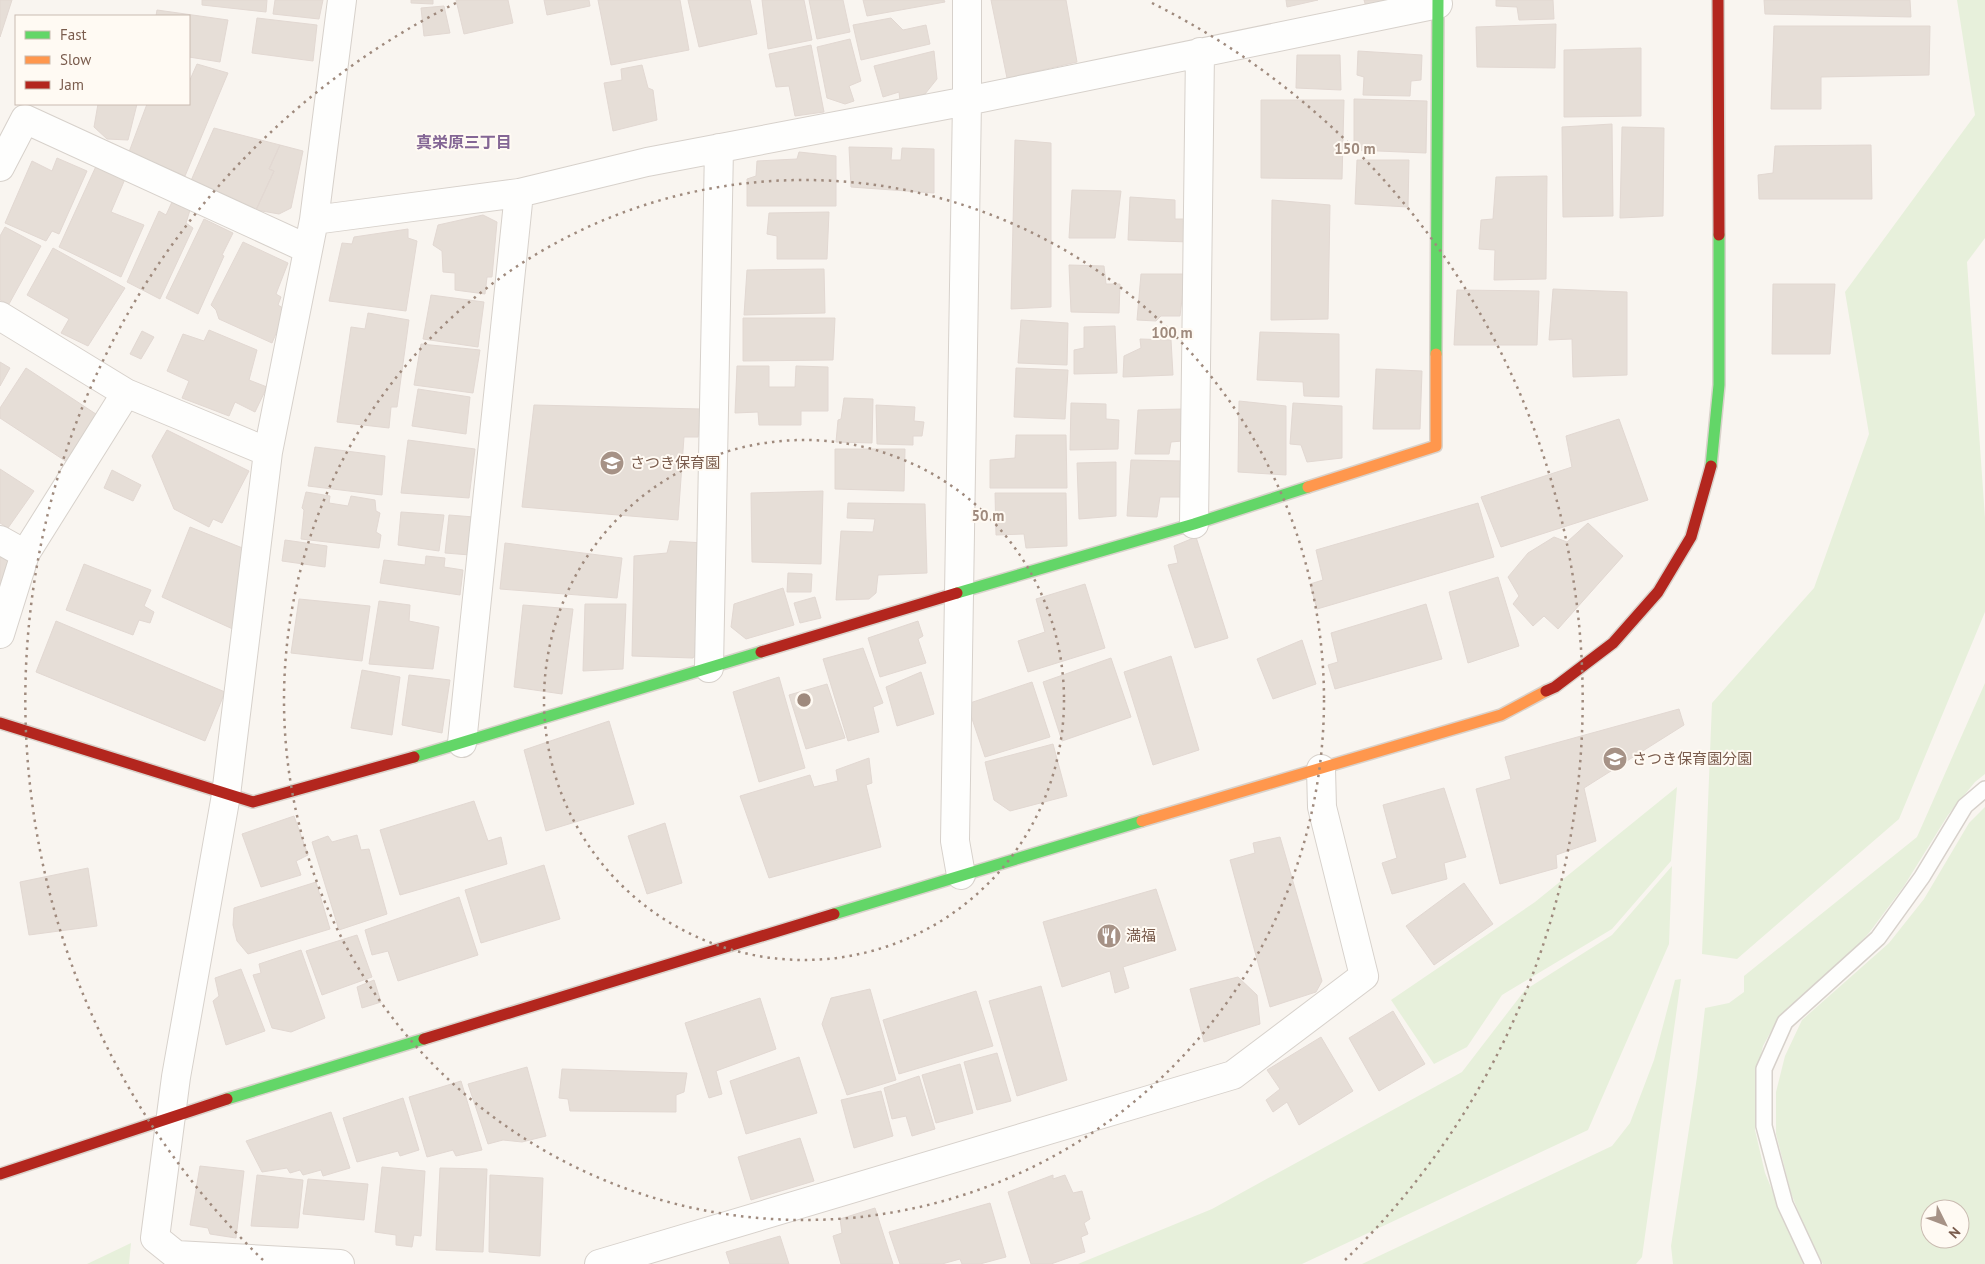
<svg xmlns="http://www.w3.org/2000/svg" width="1985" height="1264" viewBox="0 0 1985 1264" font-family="'PT Sans','Noto Sans JP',sans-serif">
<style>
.green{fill:#e7f0db;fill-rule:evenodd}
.building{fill:#e6ded7;stroke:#e2d8d2}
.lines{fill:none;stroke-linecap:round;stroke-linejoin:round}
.lane-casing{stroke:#d7d1cb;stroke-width:18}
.street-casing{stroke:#d7d1cb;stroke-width:30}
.fast-casing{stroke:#d9d2cb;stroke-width:14}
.slow-casing{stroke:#d9d2cb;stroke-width:14}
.jam-casing{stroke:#d9d2cb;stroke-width:14}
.lane{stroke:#fefefd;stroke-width:15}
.street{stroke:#fefefd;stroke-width:28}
.fast{stroke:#63d668;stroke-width:11}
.slow{stroke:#ff974d;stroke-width:11}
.jam{stroke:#b3261e;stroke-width:11}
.ring{fill:none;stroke:#9f8a7d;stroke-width:2.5;stroke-dasharray:2.5 5}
.labels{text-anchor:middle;stroke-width:4;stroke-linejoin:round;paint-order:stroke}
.poi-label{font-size:15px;fill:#7a5c4d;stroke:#fffaf3;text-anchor:start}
.neighbourhood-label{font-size:16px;font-weight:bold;fill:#846695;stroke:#fffaf3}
.centre{fill:#9f8a7d;stroke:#fffaf3;stroke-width:2.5}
.ring-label{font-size:15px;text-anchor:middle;font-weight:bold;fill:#9f8a7d;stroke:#fffaf3;stroke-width:4;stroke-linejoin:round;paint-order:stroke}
</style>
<rect width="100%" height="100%" fill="#f9f5f0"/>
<path class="green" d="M1957 0H1985V238L1967 262 1985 518V612L1899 819 1737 959 1702 954 1712 703 1814 588 1869 434 1845 292 1975 115Z
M1985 683V774L1975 782 1948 815 1904 886 1869 933 1840 964 1799 999 1775 1024 1763 1046 1757 1073 1755 1130 1765 1173 1803 1264H1673L1671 1246 1697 1077 1705 1008 1729 1003 1744 992V976L1917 837Z
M1677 787 1671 861 1612 929 1502 995 1467 1047 1434 1064 1391 1000 1535 902Z
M1985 807V1264H1823L1809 1239 1791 1193 1776 1134V1092L1785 1056 1802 1020 1889 943 1924 899 1969 823ZM1930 1209H1960V1239H1930Z
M1672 866 1669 944 1588 1130 1302 1264H1078L1212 1209 1462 1072 1525 990 1612 935Z
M1681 979 1642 1257 1636 1264H1362L1612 1146 1630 1123 1654 1060 1675 980Z
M131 1243 129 1264H87Z"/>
<path class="building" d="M0 0H12L0 37Z
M202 0H267L266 12 202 5Z
M275 0H323L319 19 273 14Z
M411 0H433V4L411 3Z
M456 0H508L513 23 464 34Z
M544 0H589L590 6 547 15Z
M598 0H680L689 50 611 65Z
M688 0H750L757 34 699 47Z
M762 0H804L812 40 768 49Z
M809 0H843L850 32 817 39Z
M863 0H944L945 2 867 16Z
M991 0H1066L1077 62 1007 78Z
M1286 0H1318L1287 7Z
M1364 0H1398L1366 7Z
M1496 0H1553L1554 19 1519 20 1517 7 1496 6Z
M1764 0H1910L1911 17 1765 14Z
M444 6 450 33 424 36 421 8Z
M157 10 228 20 220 62 189 57V16H156Z
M257 18 317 25 313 61 252 53Z
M891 18 903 30 926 25 930 44 861 60 853 25Z
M1556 24 1555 68 1477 67 1476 27Z
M1774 26H1930L1929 75 1821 77V109H1771Z
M850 39 861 81 849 86 854 101 845 104 827 98 817 47Z
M811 45 824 112 795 116 789 86 776 87 769 54Z
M1641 48V116L1564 117V50Z
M934 51 937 79 925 94 900 101 899 92 883 97 874 66Z
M1358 51 1422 55 1421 80 1411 81 1410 96 1363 95 1364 77 1357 75Z
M1297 55H1340L1341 90 1296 88Z
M197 64 228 73 185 176 129 152 147 104H189V82Z
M642 65 648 88 653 90 657 120 613 131 604 83 622 80 621 69Z
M1354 99 1427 101 1426 153 1354 150Z
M1261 100H1344L1342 179 1261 178Z
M98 104H137L128 140 107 139 94 127Z
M1612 124 1613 216 1563 217 1562 127Z
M1622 127 1664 128 1663 216 1620 218Z
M214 128 280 145 269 169 274 171 256 210 190 183Z
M1015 140 1051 143V307L1011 309Z
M280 145 303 151 291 208 279 214 256 210 274 171 269 169Z
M1871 145 1872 199H1759L1758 175 1773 173 1775 146Z
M849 147 892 148 891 160H901L902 148 934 149V193L851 187Z
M799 152 836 156V206H747V179L756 176 757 161 797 159Z
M57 158 87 171 59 234 52 231 46 241 5 223 32 161 52 171Z
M1357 160H1409L1408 207 1355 204Z
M97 164 125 179 111 212 144 225 121 277 59 247Z
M1547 176 1546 279 1494 280 1495 250 1479 249 1481 220 1493 219 1496 177Z
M1072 190 1121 191 1115 238H1069Z
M1130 197 1175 200V219H1191L1190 242 1128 240Z
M1272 200 1330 205 1328 319 1271 320Z
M172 202 190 210 186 223 193 228 160 299 127 282 159 211 166 215Z
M829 212 827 259H777V236L767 234 769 213Z
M483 215 497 222 492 277H487L485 294 455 290V273L443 272 442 251 433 245 438 225Z
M204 219 233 233 222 255 224 256 198 314 166 298Z
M5 227 41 246 9 304 0 300V236Z
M408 229V238L417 241 406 311 329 301 342 243 352 244 354 237Z
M243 242 288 263 276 294 281 297 278 305 286 310 272 343 219 319 216 310 211 305Z
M53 248 125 288 88 346 61 333 69 319 27 295Z
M1069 265 1104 266 1106 284H1120L1119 313 1071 312Z
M824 269 825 313 744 315 747 270Z
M1141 274H1185L1180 316H1161L1156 321 1137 320Z
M1773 284H1835L1830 354H1772Z
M1553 289 1627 292V375L1573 377 1572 339 1549 340Z
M1457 290 1539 291 1537 345H1454Z
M431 295 484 302 478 347 423 339Z
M368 313 409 320 397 407H391L389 428 337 422 351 327 365 329Z
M743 318H835L833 360 743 361Z
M1021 320 1068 323 1067 365 1018 363Z
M1115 326 1117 373 1074 374V350L1084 348V327Z
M209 330 257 350 249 380 267 387 255 412 235 402 229 416 182 398 189 381 167 371 183 334 204 341Z
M142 331 154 337 141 359 130 354Z
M1260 332 1339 334V397L1304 396 1303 382 1257 380Z
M1140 339 1171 340 1173 375 1123 377 1124 356 1141 348Z
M421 344 480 350 473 393 414 385Z
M0 362 10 368 0 386Z
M737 366H769V387H795L796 366 828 367V411H801V425H759L758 412 735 413Z
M26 368 105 420 73 466 0 418V408Z
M1016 368 1068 370 1065 419 1014 417Z
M1376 369 1422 371 1420 429H1373Z
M418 389 470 397 466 434 412 426Z
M844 398 873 399 872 443 836 442 838 420 841 419Z
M1239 401 1286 406V475L1238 472Z
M1071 403 1106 404V419L1119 420 1118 449 1070 450Z
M1293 403 1342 406V458L1307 462 1301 445 1290 444Z
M534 405 701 409 698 437H684L678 520 522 507Z
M876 405 915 407 914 421 924 422 922 436H913V445L877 444Z
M1183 409 1182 441 1171 442 1169 454H1135L1138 410Z
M1619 419 1648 500 1501 547 1481 497 1572 467 1566 436Z
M167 430 249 471 222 523 213 519 209 527 174 509 152 456Z
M1016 435H1066L1067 488H990V460L1015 458Z
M408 440 475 449 469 498 401 493Z
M315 447 385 456 382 495 308 486Z
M835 449H905L904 491 835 489Z
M1131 460 1182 461 1181 497H1160L1157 517 1127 516Z
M1116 462V516L1079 519 1077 463Z
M0 469 34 491 8 528 0 523Z
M112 470 141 485 133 501 104 488Z
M823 491 821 564 752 562 751 493Z
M306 492 330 496 329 503 348 506 351 496 375 500 376 511 380 513 376 532 381 535 379 548 301 539 304 510 302 508Z
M995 493H1066L1067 546 1026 548 1024 534 996 535Z
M848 503 925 504 927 573 878 575 876 593 869 599 836 600 841 531 873 532 875 519 847 518Z
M1478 503 1494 557 1317 609 1310 584 1323 580 1316 550Z
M401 512 444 515 439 551 398 545Z
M449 515 474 517 470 555 445 553Z
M1588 523 1623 556 1558 629 1544 616 1533 626 1513 604 1519 596 1508 577 1528 553 1554 537 1567 542Z
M190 527 245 549 235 630 162 597Z
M1196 537 1228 638 1195 648 1168 565 1178 563 1174 546Z
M285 540 327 546 325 567 282 561Z
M670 541 704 543 703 644 693 658 632 656 634 556 667 553Z
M505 543 622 558 617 598 500 589Z
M0 547 6 550 11 566 0 598Z
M426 556 445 558 444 567 463 570 460 595 380 583 384 560 425 565Z
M84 564 151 590 144 606 154 612 150 623 139 620 133 635 66 610Z
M788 573 812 574 811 592H787Z
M1498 577 1519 646 1468 663 1449 592Z
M1085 584 1105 648 1028 672 1018 641 1045 632 1036 599Z
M783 588 794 625 746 639 731 627 734 604Z
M815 597 821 618 800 623 794 603Z
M299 599 370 606 362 661 291 653Z
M379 601 410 605 409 621 439 627 433 669 369 664Z
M585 604H626L623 669 583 671Z
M1426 604 1442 659 1335 689 1328 665 1338 662 1331 633Z
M523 605 573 609 562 694 514 687Z
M56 621 225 692 205 741 36 672Z
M918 621 923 636 918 639 926 663 880 677 868 638Z
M1302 640 1316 684 1273 699 1257 659Z
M863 648 883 703 873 707 879 732 848 741 823 659Z
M1171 656 1199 750 1153 765 1124 672Z
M1111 658 1131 717 1062 741 1043 682Z
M362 670 400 677 392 735 351 728Z
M921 672 934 714 897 726 886 687Z
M409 675 450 680 442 733 402 725Z
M779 677 805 768 759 782 733 692Z
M1032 682 1050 737 985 757 967 704Z
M827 684 845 738 806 749 789 695Z
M1679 709 1684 725 1584 788 1596 841 1556 855 1557 868 1500 884 1476 789 1511 779 1505 757Z
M609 721 634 804 546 831 524 750Z
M1053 744 1067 796 1010 811 994 800 985 762Z
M869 758 872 783 866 785 881 847 769 878 740 796 810 775 814 787 838 781 836 770Z
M1444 788 1466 857 1444 863 1447 879 1392 894 1382 863 1397 858 1383 805Z
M474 801 488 841 501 837 507 864 400 895 380 830Z
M294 816 308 855 296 861 301 875 261 887 242 834Z
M665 823 682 883 647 894 628 836Z
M357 835 361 850 369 849 387 914 339 930 312 842 328 836 332 842Z
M1280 837 1322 981 1316 992 1270 1007 1230 860 1255 853 1253 843Z
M544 865 560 919 481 943 465 890Z
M88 868 97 926 29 935 20 882Z
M316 882 330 929 248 954 237 941 233 925 234 908Z
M1464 883 1493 924 1434 965 1406 926Z
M1156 889 1176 950 1123 967 1129 988 1115 993 1110 971 1062 987 1043 922Z
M459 897 478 955 398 981 388 951 372 955 365 930Z
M357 935 372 977 322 995 306 951Z
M301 950 325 1018 291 1032 272 1028 253 975 261 973 259 964Z
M241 969 265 1031 226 1045 213 1001 219 996 215 978Z
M1238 977 1257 995 1260 1024 1204 1042 1190 989Z
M374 980 381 1002 362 1008 357 987Z
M1041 986 1067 1080 1017 1096 989 1001Z
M870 989 896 1080 847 1095 822 1024 831 998Z
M976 991 993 1046 899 1074 883 1020Z
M760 998 776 1049 716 1071 722 1094 709 1098 685 1023Z
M1393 1011 1425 1064 1379 1091 1349 1038Z
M1321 1037 1353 1091 1299 1125 1287 1102 1273 1112 1266 1100 1280 1089 1267 1070Z
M997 1053 1011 1101 977 1110 964 1062Z
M799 1057 817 1113 746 1134 730 1081Z
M960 1064 973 1113 936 1123 922 1075Z
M527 1067 546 1136 522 1142 503 1140 488 1144 468 1084Z
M562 1069 687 1073 684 1092 676 1095V1112L570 1111 568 1099 559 1098Z
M919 1076 935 1129 912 1136 906 1116 892 1119 884 1088Z
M461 1081 482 1150 456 1156 453 1150 427 1157 409 1097Z
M881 1091 893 1136 854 1148 841 1100Z
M403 1098 419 1150 400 1156 398 1151 357 1162 343 1118Z
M331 1112 350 1168 323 1176 321 1170 303 1175 300 1170 290 1173 287 1168 262 1172 246 1141Z
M800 1138 814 1181 751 1200 738 1157Z
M200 1166 244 1171 236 1238 210 1234 208 1228 190 1225Z
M382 1167 425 1171 421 1236 414 1235 412 1247 396 1245V1235L375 1232Z
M440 1168 487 1169 483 1252 436 1250Z
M257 1175 303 1180 298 1228 251 1226Z
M490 1175 543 1178 540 1256 489 1252Z
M1053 1175V1179L1065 1175 1073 1193 1082 1191 1090 1219 1084 1223 1088 1234 1081 1237 1085 1252 1051 1264H1031L1008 1192Z
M308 1179 368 1184 364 1220 303 1214Z
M990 1203 1006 1257 980 1264H962L960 1259 942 1264H900L889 1232Z
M875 1208 893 1264H841L833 1236 842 1233 840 1219Z
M780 1236 789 1264H730L726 1252Z"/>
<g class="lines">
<defs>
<path id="lane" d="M1813 1264 1785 1204 1764 1126V1069L1785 1022 1878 938 1922 877 1965 806 1985 789"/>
<path id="street" d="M0 167 25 119 308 249
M314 220 519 193 647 162 967 101 1438 4
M0 316 126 393 268 452
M1194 524 1200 52
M0 540 25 554
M0 634 25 554 126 393
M709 668 719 148
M462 743 519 193
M961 875 955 841 967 101V0
M340 1264 176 1255 155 1238 176 1077 226 795 268 452 314 220 342 0
M599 1264 1233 1075 1364 976 1322 807 1321 769"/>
<path id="fast" d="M1436 354 1438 0
M1711 466 1719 385V235
M957 593 1194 524 1308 487
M414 757 761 652
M834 914 1142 821
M227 1099 424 1039"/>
<path id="slow" d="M1308 487 1436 446V354
M1142 821 1501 715 1546 691"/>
<path id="jam" d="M1718 0 1719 235
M761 652 957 593
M1546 691 1555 687 1613 643 1658 592 1691 537 1711 466
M0 723 253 802 414 757
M424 1039 834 914
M0 1174 227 1099"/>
</defs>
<use href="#lane" class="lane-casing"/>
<use href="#street" class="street-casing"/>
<use href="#fast" class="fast-casing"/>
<use href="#slow" class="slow-casing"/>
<use href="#jam" class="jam-casing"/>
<use href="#lane" class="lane"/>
<use href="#street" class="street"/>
<use href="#fast" class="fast"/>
<use href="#slow" class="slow"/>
<use href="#jam" class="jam"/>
</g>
<g class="ring">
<circle cx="804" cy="700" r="260"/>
<circle cx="804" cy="700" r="520"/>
<path d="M263 1260A779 779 0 0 1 456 3M1152 3A779 779 0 0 1 1345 1260"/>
</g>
<defs>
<symbol id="school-disc" viewBox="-11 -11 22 22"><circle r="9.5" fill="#a69286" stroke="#fffaf3"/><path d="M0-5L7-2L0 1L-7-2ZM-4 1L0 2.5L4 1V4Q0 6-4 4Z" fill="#fff"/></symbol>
<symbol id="restaurant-disc" viewBox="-11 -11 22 22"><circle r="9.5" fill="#a69286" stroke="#fffaf3"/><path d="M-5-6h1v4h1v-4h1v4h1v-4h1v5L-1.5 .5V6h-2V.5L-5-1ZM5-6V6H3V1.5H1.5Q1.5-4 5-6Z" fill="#fff"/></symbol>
</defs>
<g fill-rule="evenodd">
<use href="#school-disc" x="598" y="449" width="28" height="28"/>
<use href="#school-disc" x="1601" y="745" width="28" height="28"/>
<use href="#restaurant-disc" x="1095" y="922" width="28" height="28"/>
</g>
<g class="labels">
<g class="poi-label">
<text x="630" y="468">さつき保育園</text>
<text x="1632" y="764">さつき保育園分園</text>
<text x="1126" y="941">満福</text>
</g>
<g class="neighbourhood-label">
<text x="464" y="148">真栄原三丁目</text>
</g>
</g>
<circle cx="804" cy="700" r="8" class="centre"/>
<g class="ring-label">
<text x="1355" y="154">150 m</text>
<text x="1172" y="338">100 m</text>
<text x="988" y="521">50 m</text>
</g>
<rect x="15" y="15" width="175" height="90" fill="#fffaf3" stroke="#cabbb1"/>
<rect x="25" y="31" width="25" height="8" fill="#63d668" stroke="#cabbb1"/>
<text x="60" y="40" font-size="15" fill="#7a5c4d">Fast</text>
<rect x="25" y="56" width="25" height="8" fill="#ff974d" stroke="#cabbb1"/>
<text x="60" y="65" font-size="15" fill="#7a5c4d">Slow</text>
<rect x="25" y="81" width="25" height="8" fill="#b3261e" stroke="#cabbb1"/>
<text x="60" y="90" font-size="15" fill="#7a5c4d">Jam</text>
<g transform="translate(1945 1224) rotate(132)"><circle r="24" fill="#fffaf3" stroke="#cabbb1"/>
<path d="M0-4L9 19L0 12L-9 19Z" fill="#a69286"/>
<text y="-8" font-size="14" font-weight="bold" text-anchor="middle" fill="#7a5c4d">N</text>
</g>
</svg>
